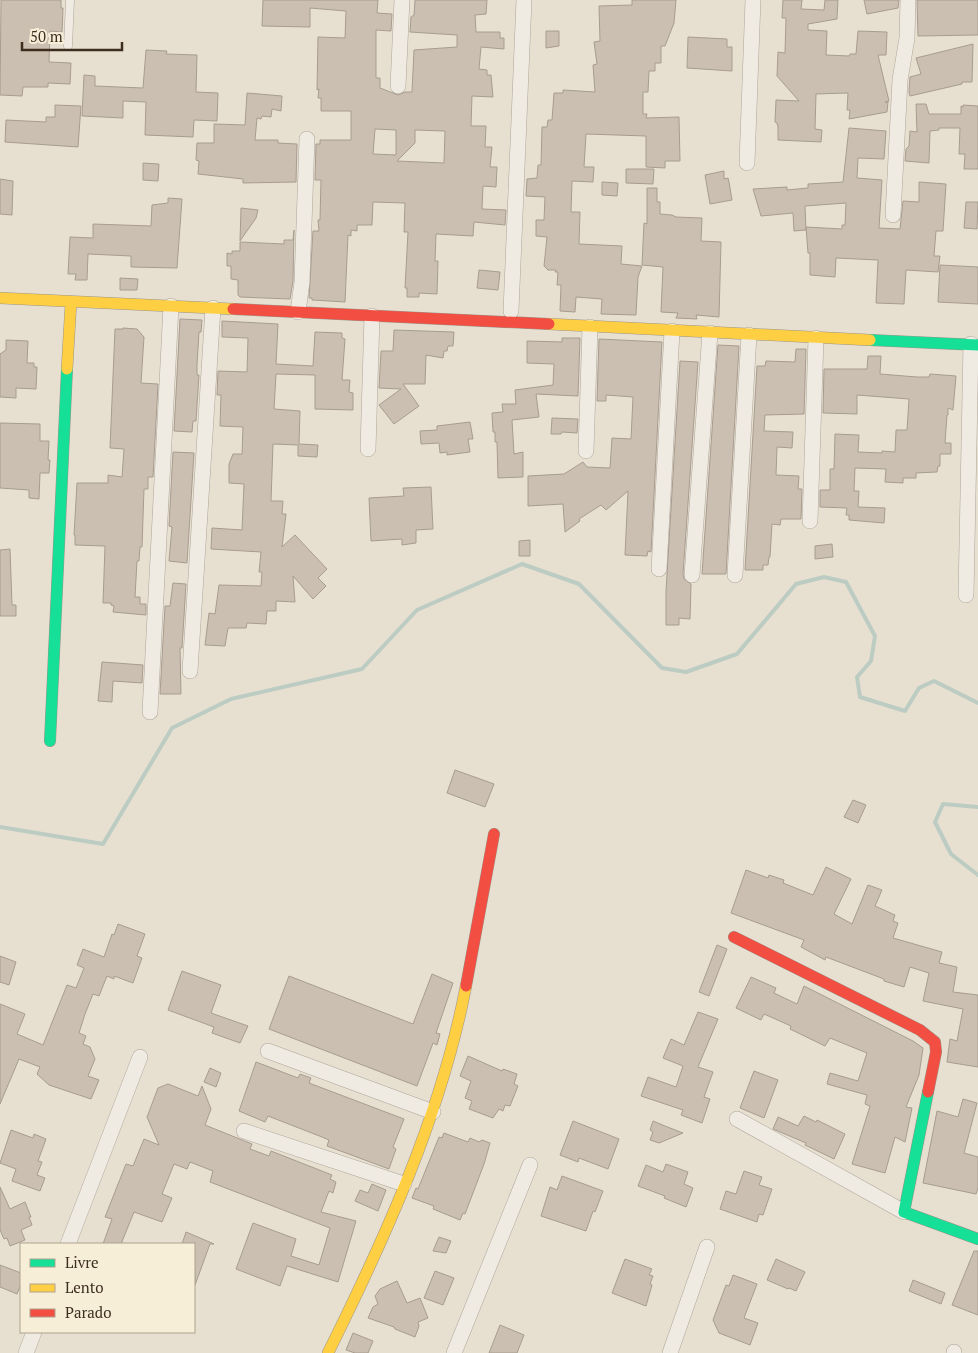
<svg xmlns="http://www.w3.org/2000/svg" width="978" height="1353" viewBox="0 0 978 1353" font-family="'PT Serif',serif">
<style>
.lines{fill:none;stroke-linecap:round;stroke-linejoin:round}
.stream{stroke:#bcccc2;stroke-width:4}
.building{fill:#cbbfb2;stroke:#a89c90;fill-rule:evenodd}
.lane-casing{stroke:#ada599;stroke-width:9}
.street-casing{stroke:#ada599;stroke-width:16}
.fast-casing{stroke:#9c958a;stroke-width:12}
.slow-casing{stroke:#9c958a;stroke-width:12}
.jam-casing{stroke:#9c958a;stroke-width:12}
.lane{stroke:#efebe3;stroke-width:8}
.street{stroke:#efebe3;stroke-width:15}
.fast{stroke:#16e098;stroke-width:11}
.slow{stroke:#ffcf43;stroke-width:11}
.jam{stroke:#f24e42;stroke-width:11}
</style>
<rect width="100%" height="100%" fill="#e7e0d1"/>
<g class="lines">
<path class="stream" d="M978 807 943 804 935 822 951 854 978 875
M0 827 103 844 172 728 231 699 362 669 417 610 522 564 579 584 662 668 686 672 737 654 796 584 824 577 846 582 875 636 871 661 857 677 860 697 905 711 919 688 934 681 978 703"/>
</g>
<path class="building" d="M1 0H61V8H63L62 32 50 31 49 62 71 63 70 84 48 83V87H23L22 96 0 95Z
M263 0H378L377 13 392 14 391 31 376 30V78H380V88L398 95 405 92H412L414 50 457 47V35L410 32 411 17 414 15 415 0H487L486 14 475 15 476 32H500V38H504V49L481 47 479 69 487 70V75H491L493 97 472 96 471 126H486L485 147H492L490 167H497L496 187 483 186 482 209 506 210 505 225 474 222 473 236 436 234 435 261H438L437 294 419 293V297H407V288H405L408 232H404L405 203 373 202 372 225H357V231L351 230V236L348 235 345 302 312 300V298H309L313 231H319L318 220H320L321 180H315L316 144H320V140H351V111H321V98H318L319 89 317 90 318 37 345 38 346 11 310 8V27L262 26ZM375 129 396 130V155L373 154ZM415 130 445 131 444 163 397 161 415 143Z
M632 0H676L674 23 665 46H661V63H655V71H649L648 92H643V114H647L646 118 679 117 680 161H665V168L646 167V136L586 134 584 167H594L593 182 572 181 571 212H580L579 244 622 246 621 264 642 266 638 277 636 315 601 314 602 299 576 297 575 312 560 311 561 285H557L558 272H555L556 270H548L544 266 547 237 536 236V220H544L545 197 526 196 527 179 537 178 538 165H541L542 127H547L548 120H552L554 93H563V90L595 92 593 65 597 64 594 42 600 41 599 6 632 5Z
M783 0H802L801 9 824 10 825 0H838L837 19 808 24V30L827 31 826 55 849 56 850 54H856L858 31 887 32 886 55H878L889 101 885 102H888L887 112 849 119 850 110H847L848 93 816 94 815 129 822 130 821 142 778 140V127L777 123 775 122 776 100 799 101 777 76 778 52 785 53 786 18H782Z
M864 0H899L898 8 867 14Z
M917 0H978V35L918 36Z
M546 31H559V46L546 48Z
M688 37 727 39V47H732V71L687 68Z
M973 44 972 82H962V84L910 96 909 92 910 77 921 74 916 58Z
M146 50 167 51 166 54 197 55 196 92 218 93 217 121 194 120 193 137 145 135 146 102 123 101V118L82 116 84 75 95 76V86L143 88Z
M247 93 282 96 281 111 272 109 271 117 262 116 261 119 257 118 255 140H278V143L297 144 296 182 243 183V179L198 174 199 161 196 160 197 143H214V124L245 125Z
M916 104H926L929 114H961V106L963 107V105L978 106V169H964L965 154H959L960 128H939V130L930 131 929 163 905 161 906 149 909 146 910 131 917 132Z
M55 105 81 106 78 147 5 142 6 120 46 122V117H55Z
M849 128 886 131 884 159 858 158 857 178 882 180 879 228 900 229 903 201 919 202V182L946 184 943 231H936L934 256H940L938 272 906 270 904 304 876 303 878 260 836 258 835 277 810 275V253H808L806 227 842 229V225H845L846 203 805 206 806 230 794 231 793 213 761 216 753 189 787 187V190L808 188V184L843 182Z
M143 163 159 164 158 181 143 180Z
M626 169H654L653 184 626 183Z
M724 171V179L728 178 729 182 732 200 710 204 705 175Z
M0 179 13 181 12 215 0 214Z
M602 182 618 183 617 196 602 195Z
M647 188H657V202H660V214L672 215 676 217 702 218 701 241 721 242 719 317 696 315 697 319 676 318 678 313 661 312 663 267 642 265 644 223 647 224Z
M168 198 182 199 177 268 131 267V256L88 254 87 280H75L76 274H68L70 237 93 238V224L151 226 152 205 168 203Z
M966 202H978L977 229 964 228Z
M241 208 258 210 256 218 240 241Z
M294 230 293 281 290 299 240 297 238 295V280L231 279V266H227V253L232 254V251H240V242L284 244V240H293Z
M940 265 978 267V304L938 302Z
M479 270 500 272 498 290 477 288Z
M120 278 138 279 137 290H120Z
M180 319 202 320 201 332H199L197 365V375H199L197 405 196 421H193L192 432 174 431Z
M222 321 278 324 276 364 313 366 315 332 342 333V338L345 339 342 380H350L349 392 353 393V410L315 409V375L276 374 274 409 300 411 299 444 318 445 317 457 298 456V445L273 444 271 501H283L282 514H286L282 547 295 535 327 569 318 578 326 586 313 599 293 576 295 602 276 601V611H267L266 624 247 623 246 628H228L225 646 205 645 209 613 215 614 219 585 261 586 262 572H259L261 552 211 549 212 528 242 530 244 484 229 483V464L233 454H242L243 427 220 426 221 395H217L218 371 247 372 248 338 222 337Z
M123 328 137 329 144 337 141 383 158 384 153 477H148V489H144L142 547H140L139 561H137L135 597H140V604H146V615L113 612 114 606 111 605V603H103L105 546 75 545V535H74L77 483H108V475L122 477 124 449 110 448 115 329H123Z
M394 330 454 332 453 346H448L447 351H444L443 358 426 355 425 384H403L419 406 394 424 379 405 401 389 379 388 381 351H393Z
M562 338H580L578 396 536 394 539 417 512 420 514 454 523 452V477L498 478 497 442H495V432H493L492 413 503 412 502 404H516L515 390 553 385 554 364 527 363V341L562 342Z
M599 339 662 342 651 552 648 551 647 556 625 555 628 491 606 510 601 505 579 519 580 521 565 532 563 504 528 506V476L564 474 583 462 587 467 610 468 612 438 631 439 633 397 606 395V401H597Z
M6 340 28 341 27 363H34V367H37L36 389 16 388V398L0 397V354L6 350Z
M718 345 739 346 726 574H702Z
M796 349H806L804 414 765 415 764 431 793 432 792 448 777 447 776 475 799 476 798 489H802L801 519H781L780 525 772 524 770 557H769L768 565H763V570H745L757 366H765L766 361 795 362Z
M868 356H881L880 374 917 377H929L930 374 956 376 953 410 948 408V415H947L945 443H951V454H940V466H938L937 472 916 473V478H903V483L885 482 886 469 855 468 854 491H859L858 507 885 508 884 523 849 520V515H846L847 508 820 507V490H830V469H834L835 434 859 435 858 452 882 453V451L895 452 896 430H907L909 399 857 395V414L823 413 824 369H867Z
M680 361 698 362 683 574 684 579 691 584 690 619 679 618V625H666V591Z
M552 418 578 419 577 433 562 432 561 434H551Z
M470 422 473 439H468L470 452 447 455V452L440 453 439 443 421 444 420 431 437 430V426Z
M0 423 40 424V441H49L48 460H50L49 473H40L39 499 29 498V490L0 488Z
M173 452 194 453 187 563 169 561 172 527 169 526Z
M431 487 433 529 416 530V543L402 545V539L371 541 369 498 404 496 403 488Z
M530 540V556H519V541Z
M832 544 833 557 815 559V546Z
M10 549 12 605H16V616H0V550Z
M173 583 186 584 182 648H180L181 694H160L165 606H170Z
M102 662 143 665 142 683 113 681 112 702 98 701Z
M455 770 494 784 485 807 447 793Z
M853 800 866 805 858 823 844 817Z
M826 867 851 879 834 914 852 924 868 885 882 890 875 906 895 915 893 921 898 923 893 938 942 952 939 963 957 967 953 992 978 995V1067L947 1062 950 1039 957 1041 963 1009 923 1001 929 973 910 967 904 987 884 981V979L826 957 825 960 814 954 801 947 804 940 731 913 746 870 768 878 769 875 784 880 783 883 813 895Z
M118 924 145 934 137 956 142 958 133 983 114 976V979L107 976 99 996 93 994 85 1014 79 1033 86 1036 83 1044 90 1047 95 1059 88 1076 99 1080 91 1099 49 1085 37 1074 40 1067 19 1059 0 1104V1004L25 1014 17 1034 43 1045 67 985 76 988 84 968 77 965 83 949 104 957 112 934 114 935Z
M717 945 727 949 709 996 699 992Z
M0 956 16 962 9 985 0 982Z
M182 971 221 985 211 1013 248 1026 240 1043 212 1033 214 1027 168 1010Z
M432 974 453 983 436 1033 440 1034 437 1045 433 1043 417 1086 269 1029 289 976 413 1024Z
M751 977 776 988 774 993 797 1004 804 986 913 1041 923 1048 919 1075 906 1107 912 1108 905 1142 895 1137 885 1173 852 1164 870 1106 865 1104 867 1095 827 1084 830 1073 858 1081 867 1053 830 1038 825 1046 790 1029 791 1026 764 1014 761 1020 736 1008Z
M698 1012 718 1019 698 1067 713 1072 704 1097 710 1099 702 1123 681 1115 683 1110 641 1096 648 1077 676 1087 683 1066 663 1058 671 1039 684 1045Z
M468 1056 502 1071 503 1069 517 1074 514 1084 518 1086 510 1106 505 1105 503 1111 499 1109 493 1118 469 1109 472 1101 465 1098 471 1081 460 1076Z
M256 1062 298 1078 300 1074 311 1078 309 1083 404 1119 393 1147 396 1149 389 1169 327 1146 329 1140 322 1137 268 1116 265 1122 239 1111Z
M210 1068 221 1073 216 1087 204 1082Z
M754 1071 778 1080 764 1118 740 1108Z
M168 1084 198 1096 202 1086 211 1109 205 1125 252 1144 250 1149 269 1156 271 1151 332 1175 330 1179 336 1182 333 1193 329 1191 321 1212 356 1221 338 1282 287 1266 280 1286 236 1269 253 1223 296 1239 291 1256 319 1265 330 1228 210 1182 213 1171 190 1162 187 1169 174 1164 162 1194 172 1198 162 1222 134 1212 121 1244H103L112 1219 105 1217 126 1164 133 1166 144 1139 159 1145 147 1117 158 1088Z
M963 1099 977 1103 964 1153 978 1157V1188L976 1194 923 1183 937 1111 958 1117Z
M804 1116 816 1122 817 1120 845 1134 834 1159 805 1145 806 1143 773 1129 778 1117 798 1126Z
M573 1121 619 1139 608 1169 579 1158 578 1162 560 1155Z
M653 1121 665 1126 683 1133 659 1143 650 1140 653 1132 650 1130Z
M11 1130 33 1138 34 1134 46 1139 38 1161 42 1162 37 1175 45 1178 40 1191 12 1181 16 1169 0 1163Z
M444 1133 468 1142 470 1138 479 1142 482 1140 490 1143 484 1164 465 1214 463 1213 460 1220 433 1209 434 1206 412 1198 416 1188 418 1189 439 1137 442 1138Z
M666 1164 688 1172 684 1184 693 1188 686 1207 664 1198 665 1196 638 1186 646 1165 663 1172Z
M744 1171 762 1177 759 1185 772 1189 763 1215 759 1214 757 1222 720 1209 726 1191 736 1194Z
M562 1176 603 1191 595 1212 593 1211 586 1231 541 1216 550 1187 557 1190Z
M372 1184 386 1190 378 1211 355 1201 360 1190 368 1193Z
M0 1187 10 1209 25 1202 31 1217H29L32 1225 21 1230 25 1240 10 1246 7 1238 4 1239 0 1230Z
M186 1232 214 1244H210L195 1285 194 1244H182Z
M439 1237 451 1241 446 1253 433 1251Z
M974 1251H978V1315L952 1305Z
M625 1259 652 1269 649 1275 653 1276 650 1284 652 1285 646 1306 612 1293Z
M776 1259 805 1272 796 1291 789 1288 788 1289 767 1280Z
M0 1265 21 1273V1284L17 1294 0 1287Z
M435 1271 454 1278 443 1305 424 1298Z
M733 1275 757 1284 744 1318 758 1323 750 1345 719 1333 713 1320 726 1285 729 1286Z
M913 1280 945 1293 941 1304 909 1291Z
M397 1281 407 1303 420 1298 428 1318 418 1322 419 1326 415 1337 395 1329 394 1327 368 1318 373 1307 378 1304 375 1296 380 1289Z
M500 1325 524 1335 517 1353H489Z
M353 1333 373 1341 368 1353H355L346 1350Z"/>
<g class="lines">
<defs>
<path id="lane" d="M68 46 70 0"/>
<path id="street" d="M398 86 402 0
M747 163 753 0
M893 215 900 80 907 38 908 0
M511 311 524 0
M298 312 302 282 307 139
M368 449 372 316
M586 451 590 327
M810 521 816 338
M659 569 672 331
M692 575 710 333
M735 575 749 335
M966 595 971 344
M190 671 213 308
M150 712 171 306
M268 1051 433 1112
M737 1119 904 1212
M244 1131 404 1184
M68 1244 140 1057
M26 1353 34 1332
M454 1353 530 1165
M670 1353 707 1247
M954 1353V1352"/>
<path id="fast" d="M870 340 978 345
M50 741 67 369
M928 1092 904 1212 978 1239"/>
<path id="slow" d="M0 298 233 309
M549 324 870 340
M67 369 71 302
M328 1353C386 1236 441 1115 466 986"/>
<path id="jam" d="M233 309 549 324
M734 937 920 1030 935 1042 936 1052 928 1092
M466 986 494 834"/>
</defs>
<use href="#lane" class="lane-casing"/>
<use href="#street" class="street-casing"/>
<use href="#fast" class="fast-casing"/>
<use href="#slow" class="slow-casing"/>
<use href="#jam" class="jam-casing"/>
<use href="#lane" class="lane"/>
<use href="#street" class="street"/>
<use href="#fast" class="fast"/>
<use href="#slow" class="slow"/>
<use href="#jam" class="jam"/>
</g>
<rect x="20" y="1243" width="175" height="90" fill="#f7eed8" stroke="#ada18e"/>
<rect x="30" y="1259" width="25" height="8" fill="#16e098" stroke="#ada18e"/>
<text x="65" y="1268" font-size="15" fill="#3d2e20">Livre</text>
<rect x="30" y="1284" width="25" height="8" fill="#ffcf43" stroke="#ada18e"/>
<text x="65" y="1293" font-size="15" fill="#3d2e20">Lento</text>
<rect x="30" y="1309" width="25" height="8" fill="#f24e42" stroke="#ada18e"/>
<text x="65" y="1318" font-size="15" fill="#3d2e20">Parado</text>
<path d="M22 42v8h100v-8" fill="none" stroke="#3d2e20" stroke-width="2.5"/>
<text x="30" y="42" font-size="15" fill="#3d2e20" stroke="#f7eed8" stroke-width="4" paint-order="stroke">50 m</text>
</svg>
